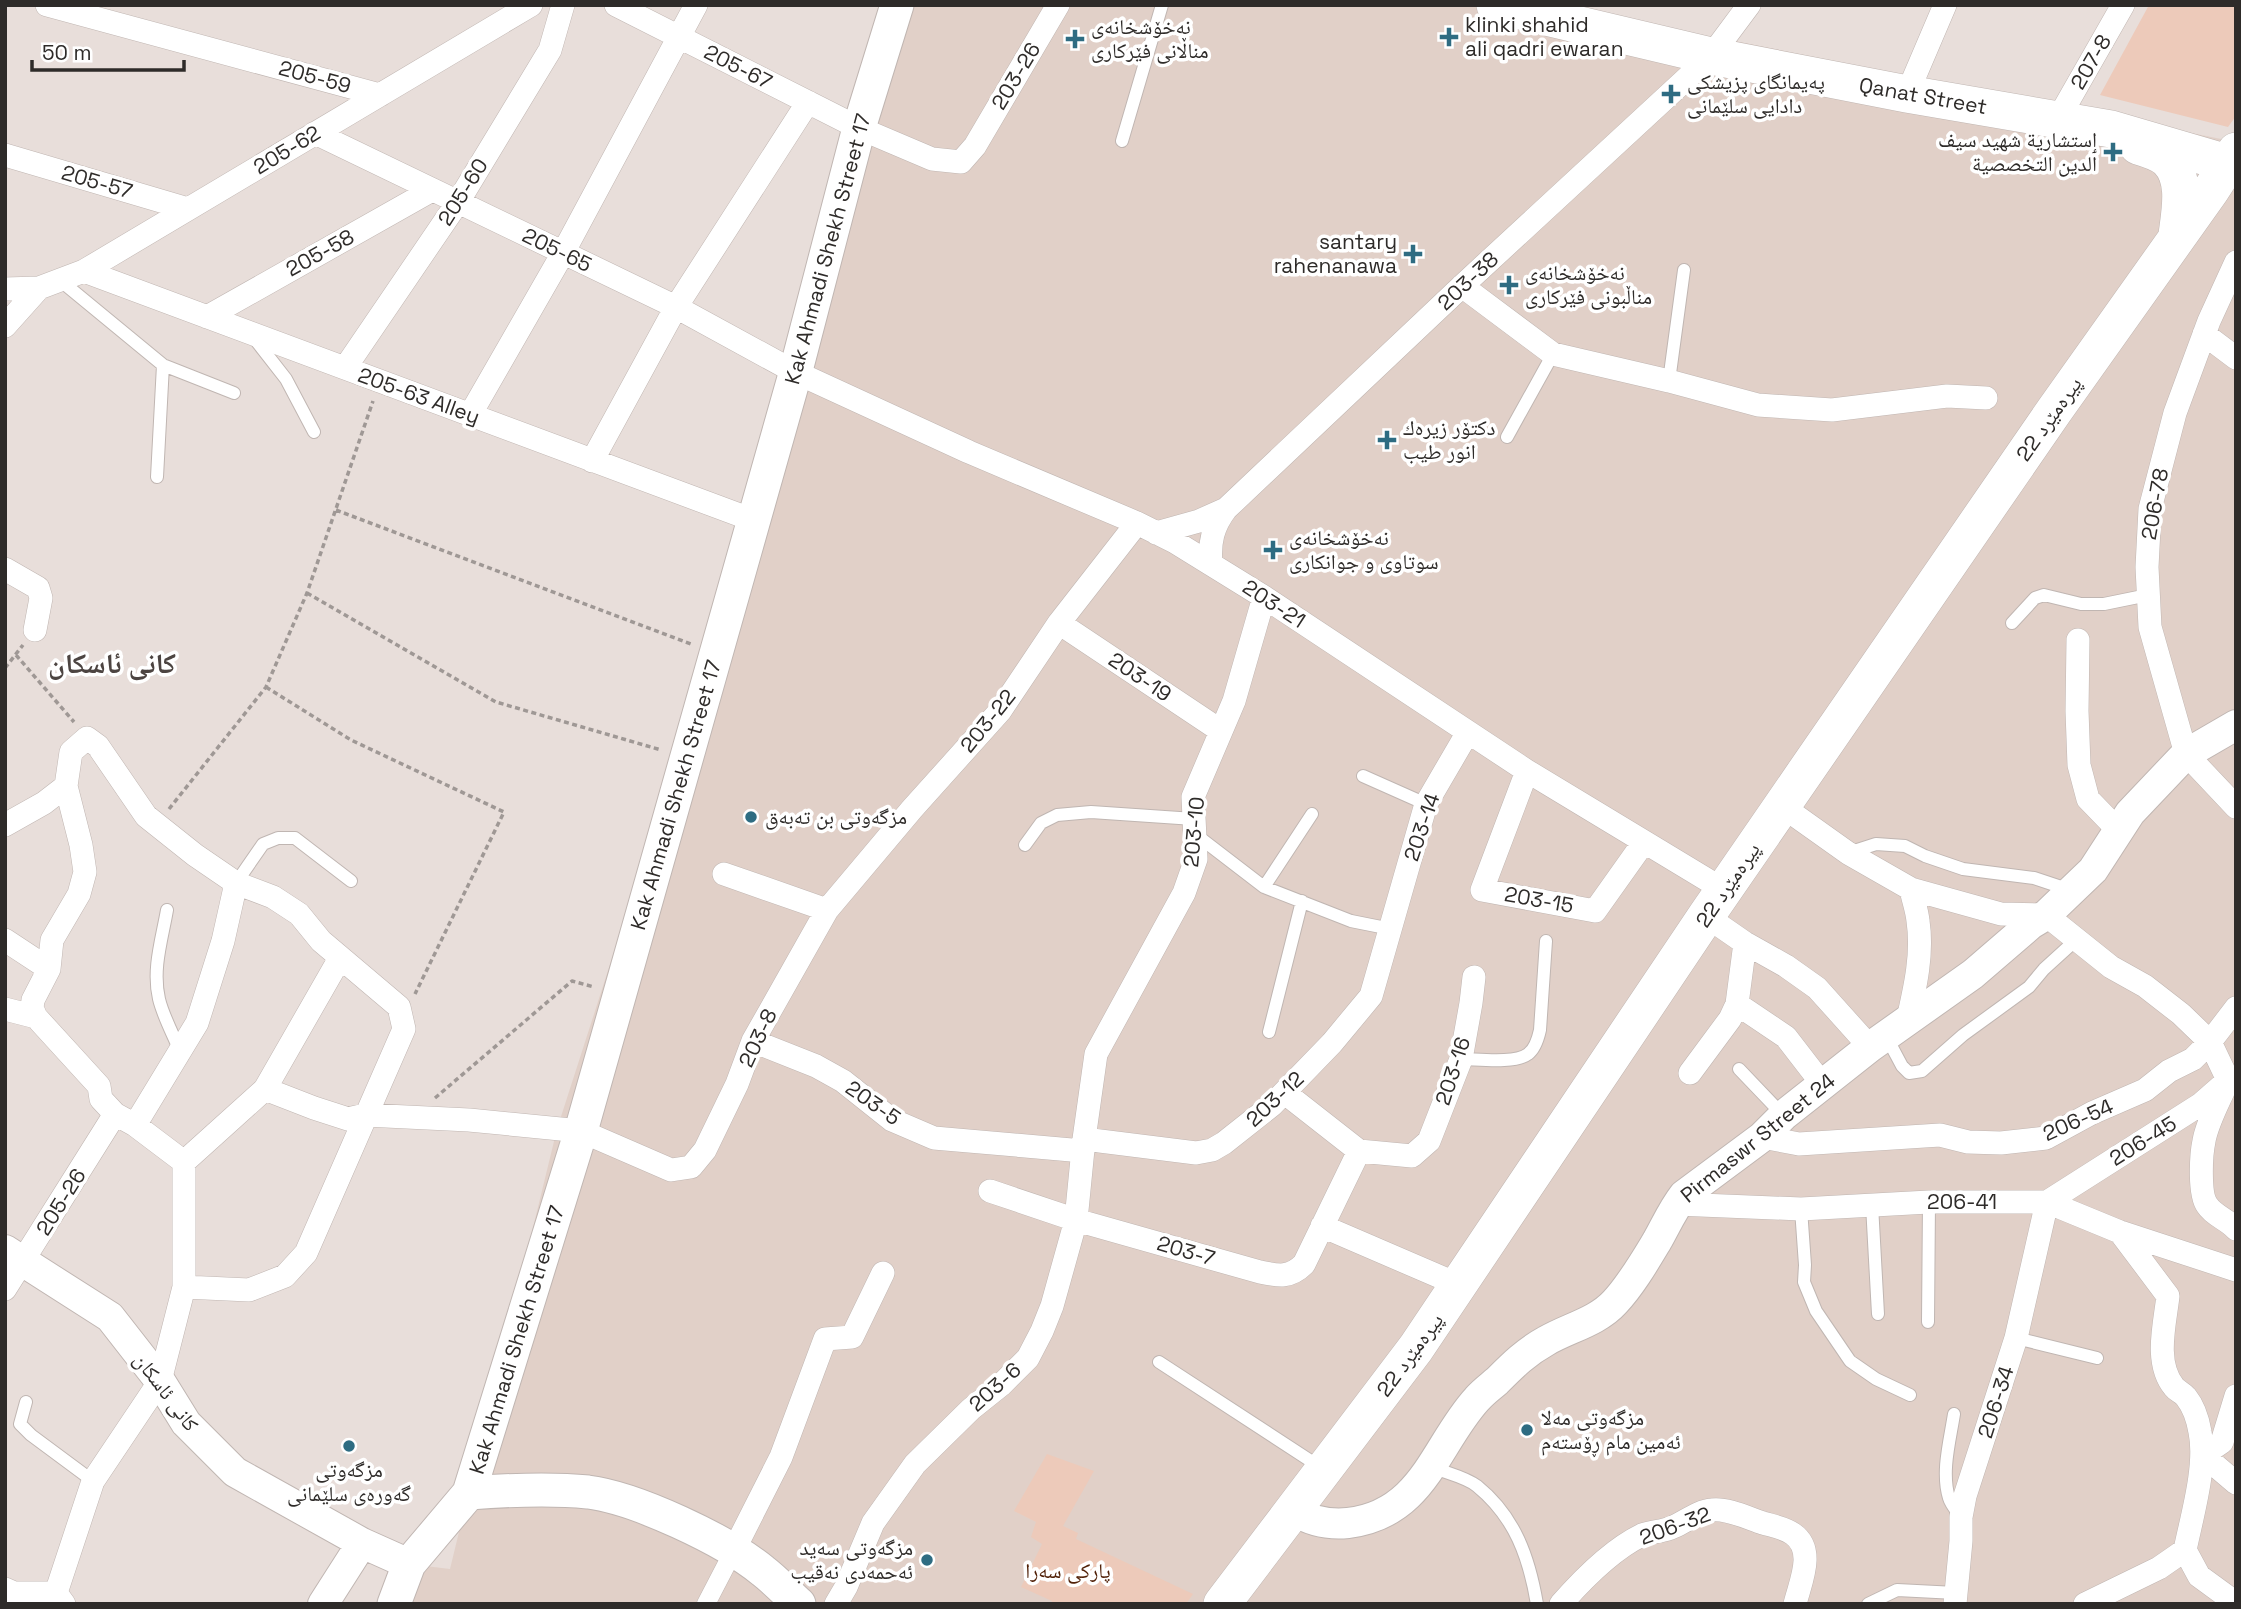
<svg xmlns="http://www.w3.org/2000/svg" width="2241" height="1609" viewBox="0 0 2241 1609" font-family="'Space Grotesk','Noto Naskh Arabic',sans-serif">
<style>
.built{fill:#e1d0c8}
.green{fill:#edcaba}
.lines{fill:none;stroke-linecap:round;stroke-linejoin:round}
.service-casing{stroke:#c0b6b2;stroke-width:14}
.pedestrian-casing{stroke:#c0b6b2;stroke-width:19}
.minor-casing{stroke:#c0b6b2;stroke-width:24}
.tertiary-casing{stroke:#c0b6b2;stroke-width:32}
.secondary-casing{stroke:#c0b6b2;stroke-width:35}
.primary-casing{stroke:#c0b6b2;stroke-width:38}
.path{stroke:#9f9895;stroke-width:3.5;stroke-dasharray:5 3.5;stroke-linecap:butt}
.service{stroke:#fff;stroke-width:12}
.pedestrian{stroke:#fff;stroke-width:18}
.minor{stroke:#fff;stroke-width:23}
.tertiary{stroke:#fff;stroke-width:30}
.secondary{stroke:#fff;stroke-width:33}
.primary{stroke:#fff;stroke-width:37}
.poi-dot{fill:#2e6c82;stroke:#fff;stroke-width:2.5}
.labels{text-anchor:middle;stroke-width:7;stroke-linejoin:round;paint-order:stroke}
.poi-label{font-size:21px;fill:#2e2b29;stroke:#fff;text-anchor:start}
.street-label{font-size:21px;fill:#2e2b29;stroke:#fff}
.park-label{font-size:21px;fill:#512108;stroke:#fff}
.district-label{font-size:28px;font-weight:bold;fill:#4c4441;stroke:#fff}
</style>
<rect width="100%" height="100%" fill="#e8deda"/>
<path class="built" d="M892 5H1524L1725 39 2236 142V1604H395L409 1564 450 1569 557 1129 753 520Z"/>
<path class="green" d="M2149 5H2236V116L2228 127 2100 95Z
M1047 1454 1094 1471 1063 1526 1078 1533 1076 1539 1193 1594 1186 1604H1051L1052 1601 1021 1587 1042 1544 1031 1537 1036 1522 1014 1511Z"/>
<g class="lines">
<defs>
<path id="service" d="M1122 141 1162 5
M61 281 163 365 234 393
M254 338 286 379 314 432
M1669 381 1684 270
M1507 437 1553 354
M157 477 163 365
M2012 623 2035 598 2044 595 2081 604H2104L2148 595
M1363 776 1426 804
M1195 834 1264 887 1351 921 1391 929
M1025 845 1041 823 1057 815 1091 812 1194 819
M1848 853 1876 844 1905 846 1925 856 1963 869 2034 878 2070 890
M236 883 263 844 278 838H295L351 881
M1264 887 1312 814
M167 910C162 939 152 969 159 999 163 1016 173 1034 180 1051
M1269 1032 1302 901
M1886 1036 1902 1066 1909 1073 1922 1071 1963 1035 2029 987 2044 969 2077 939
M1461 1059C1477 1059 1515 1064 1528 1054 1535 1049 1538 1039 1540 1030L1546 941
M1739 1069 1783 1115
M1872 1205 1878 1314
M1801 1209 1805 1265 1804 1282 1816 1311 1850 1361 1876 1379 1910 1395
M1928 1322 1929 1202
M2016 1338 2097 1358
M1159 1362 1320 1467
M26 1402 20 1424 31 1435 93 1481
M1954 1414C1950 1440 1941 1472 1949 1498 1951 1505 1957 1511 1961 1517
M1432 1467C1446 1473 1466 1477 1477 1486 1515 1517 1529 1557 1537 1604
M1868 1604 1897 1590 1956 1593"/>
<path id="pedestrian" d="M706 1604 733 1552"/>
<path id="minor" d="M47 5 380 95
M616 5 859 128 932 159 961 162 975 146 1058 5
M1907 94 1945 5
M2058 119 2123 5
M315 133 676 307 795 372 969 452 1137 523 1175 542 1264 597 1527 771 1724 890
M5 155 188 209
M2236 262 2209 321 2175 413 2150 509 2147 567 2150 627 2186 754 2236 807
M84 271 753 520
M1462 286 1553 354 1669 381 1758 405 1832 410 1947 396 1986 398
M5 289 39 288 84 271 531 5
M207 317 432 190
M5 326 39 288
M2204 334 2236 358
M345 368 458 202 550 50 563 5
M470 415 563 253 696 5
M592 461 676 307 808 102
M1156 533 1199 521 1226 509
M1211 564C1209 542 1213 526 1226 509L1462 286 1711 56 1749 5
M5 569 38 588 41 598 35 630
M1059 623 1221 731
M2078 640 2077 711 2079 765 2088 799 2119 831
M1527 771 1482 890 1595 911 1644 842
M1782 806 1848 853 1911 889 2001 914 2046 915 2111 967 2145 986 2181 1014 2210 1042 2228 1080C2221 1098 2207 1122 2204 1141 2201 1155 2199 1194 2207 1205 2214 1216 2227 1219 2236 1229
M5 825 44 803 66 786
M724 874 827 910
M1706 916 1745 943 1786 966 1817 988 1870 1047
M5 940 49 969
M1737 1004 1786 1037 1823 1085
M5 1009 36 1017
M1908 1019C1915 988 1923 954 1918 921 1917 910 1913 900 1911 889
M753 1041 816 1066 843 1081 892 1120 934 1138 1083 1151
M1690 1073 1730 1019 1737 1004 1745 943
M265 1089 314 1108 348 1119 365 1115 469 1120 581 1131 671 1170 691 1167 705 1150 737 1084 753 1041 827 910 912 809 1000 711 1059 623 1137 523
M1285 1093 1359 1151 1412 1156 1429 1141 1461 1059 1471 1003 1474 977
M135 1125 197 1023 223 941 236 883
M1762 1137 1799 1144 1940 1135 1968 1142 2001 1143 2046 1138 2092 1113 2145 1090 2169 1071 2193 1059 2210 1042 2236 1008
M1084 1139 1196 1153 1212 1150 1224 1143 1272 1105 1332 1043 1371 996 1426 804 1468 732
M184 1162 135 1125 115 1114 101 1099 99 1086 36 1017 32 1008 33 1000 49 969 52 940 79 894 85 872 81 845 66 786 71 752 87 738 98 746 146 816 195 855 236 883 273 897 299 914 321 941 399 1007 404 1029 306 1253 285 1276 249 1290 184 1287
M990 1191 1076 1220 1260 1272C1279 1276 1290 1278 1304 1264L1359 1151
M2047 1202 2201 1104 2225 1083
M1676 1204 1801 1209 1929 1202H2047L2120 1232 2236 1270
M1322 1226 1459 1285
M5 1289 115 1114
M2236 1396 2222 1442 2203 1455 2236 1483
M2185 1550 2199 1576 2236 1603
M733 1552 781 1457 825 1339 852 1337 883 1273
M5 1589 14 1593H56L64 1604
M56 1593 93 1481 160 1381 184 1287V1162L265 1089 340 958
M836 1604 846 1587 873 1523 915 1464 971 1409 1001 1385 1028 1358 1042 1331 1052 1306 1076 1220 1084 1139 1096 1054 1184 893 1196 859 1193 797 1234 701 1264 597
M1561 1604C1583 1579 1611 1550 1642 1535 1652 1531 1663 1532 1673 1527 1685 1522 1698 1511 1712 1510 1727 1508 1748 1518 1763 1523 1773 1526 1785 1528 1793 1534 1816 1550 1800 1583 1795 1604
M1955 1604 1961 1541V1517L1965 1496 2016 1338 2047 1202
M2085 1604 2159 1568 2185 1550C2192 1516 2207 1465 2200 1432 2198 1420 2194 1407 2186 1397 2183 1393 2177 1391 2174 1387 2154 1363 2165 1323 2168 1296L2120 1232"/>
<path id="tertiary" d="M5 1250 110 1317 160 1381 186 1423 235 1472 362 1543 409 1564
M1293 1510C1310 1521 1328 1525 1348 1523 1424 1514 1435 1445 1477 1399 1483 1392 1490 1387 1497 1381 1513 1365 1526 1352 1546 1341 1568 1328 1597 1322 1615 1302 1631 1285 1645 1261 1657 1241 1666 1225 1673 1209 1684 1195L1762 1137 1784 1115 1870 1047 1973 974 2031 924 2046 915 2093 870 2130 813 2186 754 2236 725
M323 1604 362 1543"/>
<path id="secondary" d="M469 1493C509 1490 548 1488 588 1492 636 1498 725 1540 763 1571 776 1581 787 1593 799 1604
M394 1604 409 1564 469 1493 581 1131 794 378 859 128 897 5"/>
<path id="primary" d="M1495 5 1711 56 1907 94 2111 129 2227 163 2236 161
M2138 146C2148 149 2161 153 2168 160 2187 179 2180 211 2177 235
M1222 1604 1416 1348 1706 916 2054 411 2211 190 2236 151"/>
</defs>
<use href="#service" class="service-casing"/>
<use href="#pedestrian" class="pedestrian-casing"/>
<use href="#minor" class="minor-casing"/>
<use href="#tertiary" class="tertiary-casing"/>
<use href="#secondary" class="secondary-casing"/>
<use href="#primary" class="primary-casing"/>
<path class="path" d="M336 510 691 644
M307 593 496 702 661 750
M16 655 74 722
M5 668 23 645
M266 687 351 740 504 812 415 994
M169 809 266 687 307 593 373 401
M435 1098 572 981 594 987"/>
<use href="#service" class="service"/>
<use href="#pedestrian" class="pedestrian"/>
<use href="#minor" class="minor"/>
<use href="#tertiary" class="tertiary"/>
<use href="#secondary" class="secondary"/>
<use href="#primary" class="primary"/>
</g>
<g class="poi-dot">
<path d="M1445.5 26.5h7v7h7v7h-7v7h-7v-7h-7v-7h7z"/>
<path d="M1071.5 28.5h7v7h7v7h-7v7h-7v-7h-7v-7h7z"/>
<path d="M1667.5 83.5h7v7h7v7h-7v7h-7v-7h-7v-7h7z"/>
<path d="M2109.5 141.5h7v7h7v7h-7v7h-7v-7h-7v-7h7z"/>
<path d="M1409.5 243.5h7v7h7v7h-7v7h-7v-7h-7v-7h7z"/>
<path d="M1505.5 274.5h7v7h7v7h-7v7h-7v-7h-7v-7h7z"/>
<path d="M1383.5 429.5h7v7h7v7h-7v7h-7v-7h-7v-7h7z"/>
<path d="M1269.5 539.5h7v7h7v7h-7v7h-7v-7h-7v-7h7z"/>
<circle cx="751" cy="817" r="7"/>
<circle cx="1527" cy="1430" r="7"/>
<circle cx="349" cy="1446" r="7"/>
<circle cx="927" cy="1560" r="7"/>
</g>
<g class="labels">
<g class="poi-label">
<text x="1465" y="32">klinki shahid<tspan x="1465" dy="24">ali qadri ewaran</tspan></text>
<text x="1091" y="34">نەخۆشخانەی<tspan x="1091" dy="24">مناڵانی فێركاری</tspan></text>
<text x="1687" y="89">پەیمانگای پزیشکی<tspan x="1687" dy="24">دادایی سلێمانی</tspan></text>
<text x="2097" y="147" text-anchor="end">ٳستشارية شهيد سیف<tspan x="2097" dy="24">الدين التخصصية</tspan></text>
<text x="1397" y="249" text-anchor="end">santary<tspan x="1397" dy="24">rahenanawa</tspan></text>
<text x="1525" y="280">نەخۆشخانەی<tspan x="1525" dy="24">مناڵبونی فێرکاری</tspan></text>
<text x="1403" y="435">دکتۆر زیرەك<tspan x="1403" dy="24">انور طیب</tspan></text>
<text x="1289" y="545">نەخۆشخانەی<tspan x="1289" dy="24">سوتاوی و جوانکاری</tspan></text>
<text x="765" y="824">مزگەوتی بن تەبەق</text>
<text x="1541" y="1425">مزگەوتی مەلا<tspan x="1541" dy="24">ئەمین مام ڕۆستەم</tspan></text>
<text x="349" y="1477" text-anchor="middle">مزگەوتی<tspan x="349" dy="24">گەورەی سلێمانی</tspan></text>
<text x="913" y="1555" text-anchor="end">مزگەوتی سەید<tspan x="913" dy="24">ئەحمەدی نەقیب</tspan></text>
</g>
<g class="street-label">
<text transform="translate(2091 62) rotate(-60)" y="7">207-8</text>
<text transform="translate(738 67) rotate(27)" y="7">205-67</text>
<text transform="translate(1016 76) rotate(-59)" y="7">203-26</text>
<text transform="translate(315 77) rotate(15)" y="7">205-59</text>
<text transform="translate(1923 96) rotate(10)" y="7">Qanat Street</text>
<text transform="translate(287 150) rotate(-31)" y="7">205-62</text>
<text transform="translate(97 182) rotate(16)" y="7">205-57</text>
<text transform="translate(463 192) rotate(-58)" y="7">205-60</text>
<text transform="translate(828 249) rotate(-75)" y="7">Kak Ahmadi Shekh Street 17</text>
<text transform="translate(557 250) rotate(26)" y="7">205-65</text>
<text transform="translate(320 253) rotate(-29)" y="7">205-58</text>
<text transform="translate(1468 281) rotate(-43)" y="7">203-38</text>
<text transform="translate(419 396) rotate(20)" y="7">205-63 Alley</text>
<text transform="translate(2049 419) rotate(-55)" y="7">22 پیرەمێرد</text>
<text transform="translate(2155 504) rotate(-80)" y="7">206-78</text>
<text transform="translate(1274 604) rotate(33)" y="7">203-21</text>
<text transform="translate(1140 677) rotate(34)" y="7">203-19</text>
<text transform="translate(988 721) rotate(-51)" y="7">203-22</text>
<text transform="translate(676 795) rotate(-74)" y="7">Kak Ahmadi Shekh Street 17</text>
<text transform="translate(1422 827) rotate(-71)" y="7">203-14</text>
<text transform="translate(1194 832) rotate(-85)" y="7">203-10</text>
<text transform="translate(1728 885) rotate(-56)" y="7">22 پیرەمێرد</text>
<text transform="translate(1539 900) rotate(10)" y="7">203-15</text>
<text transform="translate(758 1038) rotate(-65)" y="7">203-8</text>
<text transform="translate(1453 1071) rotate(-72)" y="7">203-16</text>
<text transform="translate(1275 1099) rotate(-43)" y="7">203-12</text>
<text transform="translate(873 1103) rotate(35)" y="7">203-5</text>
<text transform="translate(2078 1120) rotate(-24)" y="7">206-54</text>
<text transform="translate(1758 1138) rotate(-39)" y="7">Pirmaswr Street 24</text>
<text transform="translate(2143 1141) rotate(-32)" y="7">206-45</text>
<text transform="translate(61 1202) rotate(-58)" y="7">205-26</text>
<text x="1962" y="1209">206-41</text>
<text transform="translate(1186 1251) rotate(16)" y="7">203-7</text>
<text transform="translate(517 1340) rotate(-73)" y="7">Kak Ahmadi Shekh Street 17</text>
<text transform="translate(1410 1355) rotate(-54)" y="7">22 پیرەمێرد</text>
<text transform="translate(995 1387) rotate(-42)" y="7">203-6</text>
<text transform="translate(166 1392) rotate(53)" y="7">کانی ئاسکان</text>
<text transform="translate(1996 1402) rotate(-72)" y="7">206-34</text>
<text transform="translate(1675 1526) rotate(-20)" y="7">206-32</text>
</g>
<g class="park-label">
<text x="1068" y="1578">پارکی سەرا</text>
</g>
<g class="district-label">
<text x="112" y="673">کانی ئاسکان</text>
</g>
</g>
<rect width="2241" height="1609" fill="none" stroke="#2e2b29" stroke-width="14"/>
<path d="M32 60v10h152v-10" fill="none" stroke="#2e2b29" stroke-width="3.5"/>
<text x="42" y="60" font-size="21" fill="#2e2b29" stroke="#ffffff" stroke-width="5" paint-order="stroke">50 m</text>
</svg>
